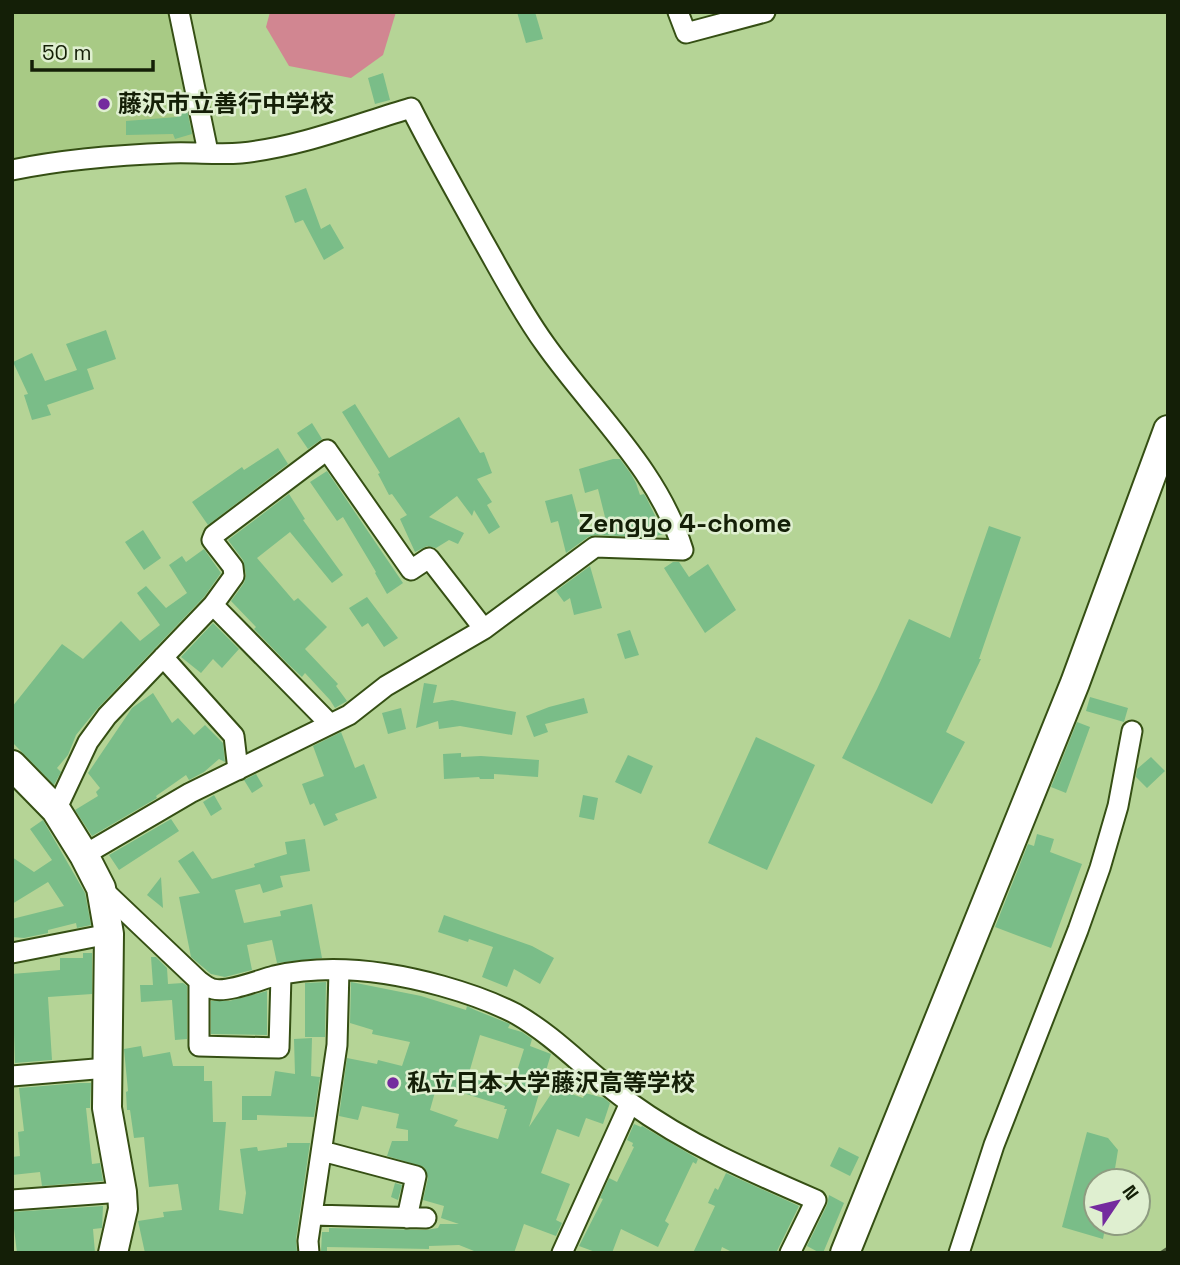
<svg xmlns="http://www.w3.org/2000/svg" width="1180" height="1265" viewBox="0 0 1180 1265" font-family="'Space Grotesk','Noto Sans JP',sans-serif">
<style>
.built{fill:#a8ca85}
.green{fill:#d18691}
.building{fill:#7abd88;fill-rule:evenodd}
.lines{fill:none;stroke-linecap:round;stroke-linejoin:round}
.street-casing{stroke:#354f14;stroke-width:23}
.secondary-casing{stroke:#354f14;stroke-width:32}
.street{stroke:#fff;stroke-width:19}
.secondary{stroke:#fff;stroke-width:28}
.rail{stroke:#51633d;stroke-width:5;stroke-dasharray:9 9;stroke-linecap:butt}
.poi-dot{fill:#742b9e;stroke:#dfefd0;stroke-width:2.5}
.labels{text-anchor:middle;stroke-width:5;stroke-linejoin:round;paint-order:stroke}
.poi-label{font-size:24px;font-weight:bold;fill:#141f07;stroke:#dfefd0;text-anchor:start}
.neighbourhood-label{font-size:26px;font-weight:bold;fill:#141f07;stroke:#dfefd0}
</style>
<rect width="100%" height="100%" fill="#b5d496"/>
<path class="built" d="M12 12H175L203 144 81 147 12 161Z"/>
<path class="green" d="M270 12H396L383 55 351 78 289 66 266 27Z"/>
<path class="building" d="M517 12H535L543 39 526 43Z
M383 73 390 100 375 104 368 78Z
M187 110 192 134 175 139 173 134 126 135V121L177 117 176 113Z
M306 188 321 229 330 224 344 248 324 260 303 220 295 223 285 196Z
M106 330 116 359 87 369 94 389 47 405 51 415 32 420 24 395 28 394 13 362 32 353 45 381 77 370 66 344Z
M355 404 389 458 459 417 480 453 484 452 492 473 477 479 492 502 487 505 500 527 489 534 474 510 472 516 457 496 429 517 464 533 458 544 449 540 436 548 427 546 415 552 400 519 407 515 392 494 389 495 378 474 380 473 342 412Z
M312 423 322 439 308 449 297 433Z
M278 448 288 464 208 525 192 502 242 467 244 470Z
M613 459H620L631 474 636 483 640 495 644 494 647 499 664 534 651 537 595 535 588 537 566 553 558 521 551 523 545 501 572 494 582 532 607 525 598 489 585 493 579 469Z
M327 471 403 583 387 594 375 573 376 572 343 517 337 521 310 482Z
M289 494 305 519 303 520 343 575 332 583 290 532 257 558 294 601 298 598 327 627 305 649 338 684 336 686 347 701 335 708 330 700 305 673 302 677 287 663 254 629 256 627 231 601 244 583 246 575 243 560 228 540Z
M989 526 1021 537 979 659H981L946 732 965 742 932 804 842 758 877 689 909 619 950 638Z
M143 530 161 558 144 570 125 542Z
M204 549 221 573 204 597 97 709 76 735 68 755 57 768 61 772 54 785 12 742V707L62 644 83 659 121 621 140 641 160 625 137 593 146 586 166 608 187 593 169 565 182 556 186 562Z
M673 562H679L689 577 708 564 736 610 705 633 664 568Z
M590 566 602 608 574 615 570 598 564 602 556 591Z
M367 597 398 638 384 647 368 623 362 627 349 608Z
M213 623 239 649 222 668 213 659 201 673 181 657Z
M630 630 639 655 625 659 617 634Z
M424 683 437 685 433 703 452 700 516 712 512 735 460 726 439 729 438 721 416 728Z
M153 693 172 723 178 718 194 735 205 725 223 743 225 762 219 759 204 772 189 780 186 775 156 796 157 798 92 836 75 810 98 796 96 792 100 788 88 773 132 708Z
M1090 697 1128 708 1124 722 1086 711Z
M584 698 588 713 545 724 548 732 534 737 526 716 549 707Z
M401 708 406 729 388 734 382 713Z
M1077 722 1090 727 1066 793 1051 787Z
M341 732 355 768 364 764 377 798 335 814 338 820 324 826 314 803 310 805 302 784 324 776 313 746Z
M756 737 815 765 767 870 708 843Z
M461 753V757L481 756 539 760 538 777 494 774V779H480L479 777 444 779 443 754Z
M628 755 653 766 641 794 615 782Z
M1151 757 1165 771 1147 788 1136 777 1137 769Z
M256 774 263 786 252 793 244 780Z
M214 795 222 809 211 816 203 802Z
M583 795 598 798 594 820 579 817Z
M171 819 179 831 119 870 109 855Z
M43 820 85 893 91 925 77 928 76 923 48 930V933L24 938 12 937V919L64 906 48 882 12 904V857L34 872 52 860 30 829Z
M1037 834 1054 839 1050 852 1082 864 1051 948 995 927 1028 844 1034 846Z
M305 839 310 871 280 876 283 887 263 893 260 884 235 890 244 923 281 916 280 911 312 904 322 958 277 963 272 940 247 945 252 970 225 977 211 974 191 957 179 897 200 893 178 861 193 851 212 879 255 867 254 864 287 854 285 842Z
M161 877 163 908 147 895Z
M444 915 532 946 554 958 540 984 514 969 507 987 482 977 493 947 469 939 468 942 438 932Z
M83 953H92V994L48 997 52 1060 15 1063 12 974 60 970V958H83Z
M151 957H156L167 968 168 984 183 983 187 986V1039L175 1040 172 1000 141 1002 140 985H153Z
M326 982 325 1037H305V983Z
M351 982 421 996 466 1010 467 1006 475 1010 510 1024 508 1028 522 1032 532 1039 530 1046 551 1054 529 1127 555 1088 583 1098 585 1093 604 1098 610 1103 603 1124 586 1118 579 1137 557 1129 541 1173 570 1184 556 1220 562 1223 556 1236 524 1224 514 1253H479L459 1245 429 1246V1249L327 1247V1252H321L322 1232H329V1228L426 1230 438 1228 440 1224H459L441 1218 444 1206 423 1200 428 1178 424 1167 387 1156 392 1141H408V1130L396 1128 399 1114 362 1106 358 1120 339 1116 347 1058 377 1064 378 1060 402 1066 410 1042 372 1034 373 1030 350 1023ZM480 1035 524 1049 512 1087 469 1073ZM437 1085 505 1106 504 1109H507L498 1139 454 1126 458 1120 430 1110Z
M267 991V1035L211 1034V1001H229Z
M312 1038 311 1076 320 1077 314 1117 257 1115V1120H242V1096H271L275 1071 295 1074 294 1039Z
M141 1046 143 1057 170 1052 173 1066H204V1081H212L213 1122H226L219 1210 243 1214 246 1193 240 1149 257 1147 258 1151 287 1147V1143H310L296 1239 297 1253H145L138 1221 164 1217 163 1212 182 1210 178 1184 149 1187 144 1137 134 1138 130 1110H127L126 1092 128 1091 124 1049Z
M79 1083H91L90 1108H86L92 1164 100 1163 103 1181 42 1186 40 1172 12 1175V1157L20 1156 18 1132 24 1131 19 1088Z
M634 1124 641 1127 642 1126 698 1159 696 1164 693 1162 665 1221 669 1224 658 1247 621 1229 612 1253H598L579 1246 603 1199 600 1198 609 1178 617 1182 634 1147 632 1146 633 1143 627 1140Z
M1087 1132 1108 1138 1118 1150 1113 1181H1096V1223H1106L1103 1239 1062 1227Z
M839 1147 859 1157 850 1176 830 1166Z
M726 1173 799 1206 776 1253H734L722 1247 720 1253H693L715 1206 708 1203 715 1188 718 1190Z
M395 1183 402 1185 398 1200 391 1197Z
M829 1195 844 1203 823 1253H820L807 1246 827 1205Z
M103 1206 102 1228 93 1229 95 1253H17L12 1212Z"/>
<g class="lines">
<defs>
<path id="street" d="M179 12 208 152
M678 12 686 33 765 12
M12 170C65 159 117 155 171 153 194 152 218 155 241 153 300 147 354 125 411 108 433 152 458 195 482 239 502 274 521 311 545 344 593 412 658 469 683 550L595 547 484 629 386 686 349 715 190 793 84 855
M213 605 330 724
M163 657 234 736 238 770
M56 810 88 742 107 716 213 605 234 576 233 567 212 540 214 535 327 450 411 570 429 558 484 629
M101 888 199 981C203 984 208 988 213 989 228 993 259 980 274 976 329 963 388 971 442 986 467 993 493 1002 516 1014 558 1038 590 1075 629 1102 687 1144 751 1172 816 1200L790 1253
M12 953 109 934
M199 981V1046L279 1048 281 975
M12 1076 107 1068
M322 1151 416 1176 407 1218
M12 1200 122 1192
M312 1215 426 1218
M309 1253 308 1241 337 1045 339 970
M562 1253 630 1103
M959 1253 994 1145 1078 930 1100 868 1118 806 1132 731"/>
<path id="secondary" d="M12 765 56 810 84 855 101 888 109 934 107 1108 122 1192 123 1209 113 1253
M845 1253 1075 683 1168 430"/>
</defs>
<use href="#street" class="street-casing"/>
<use href="#secondary" class="secondary-casing"/>
<use href="#street" class="street"/>
<use href="#secondary" class="secondary"/>
<path class="rail" d="M1162 1253 1168 1249"/>
</g>
<g class="poi-dot">
<circle cx="104" cy="104" r="7"/>
<circle cx="393" cy="1083" r="7"/>
</g>
<g class="labels">
<g class="poi-label">
<text x="118" y="112">藤沢市立善行中学校</text>
<text x="407" y="1091">私立日本大学藤沢高等学校</text>
</g>
<g class="neighbourhood-label">
<text x="685" y="532">Zengyo 4-chome</text>
</g>
</g>
<rect width="1180" height="1265" fill="none" stroke="#141f07" stroke-width="28"/>
<g transform="translate(1117 1202) rotate(55)"><circle r="33" fill="#dfefd0" stroke="#8e9c80" stroke-width="2"/>
<path d="M0-5L12 26L0 18L-12 26Z" fill="#742b9e"/>
<text y="-10" font-size="19" font-weight="bold" text-anchor="middle" fill="#141f07">N</text>
</g>
<path d="M32 60v10h121v-10" fill="none" stroke="#141f07" stroke-width="3.5"/>
<text x="42" y="60" font-size="21" fill="#141f07" stroke="#dfefd0" stroke-width="5" paint-order="stroke">50 m</text>
</svg>
